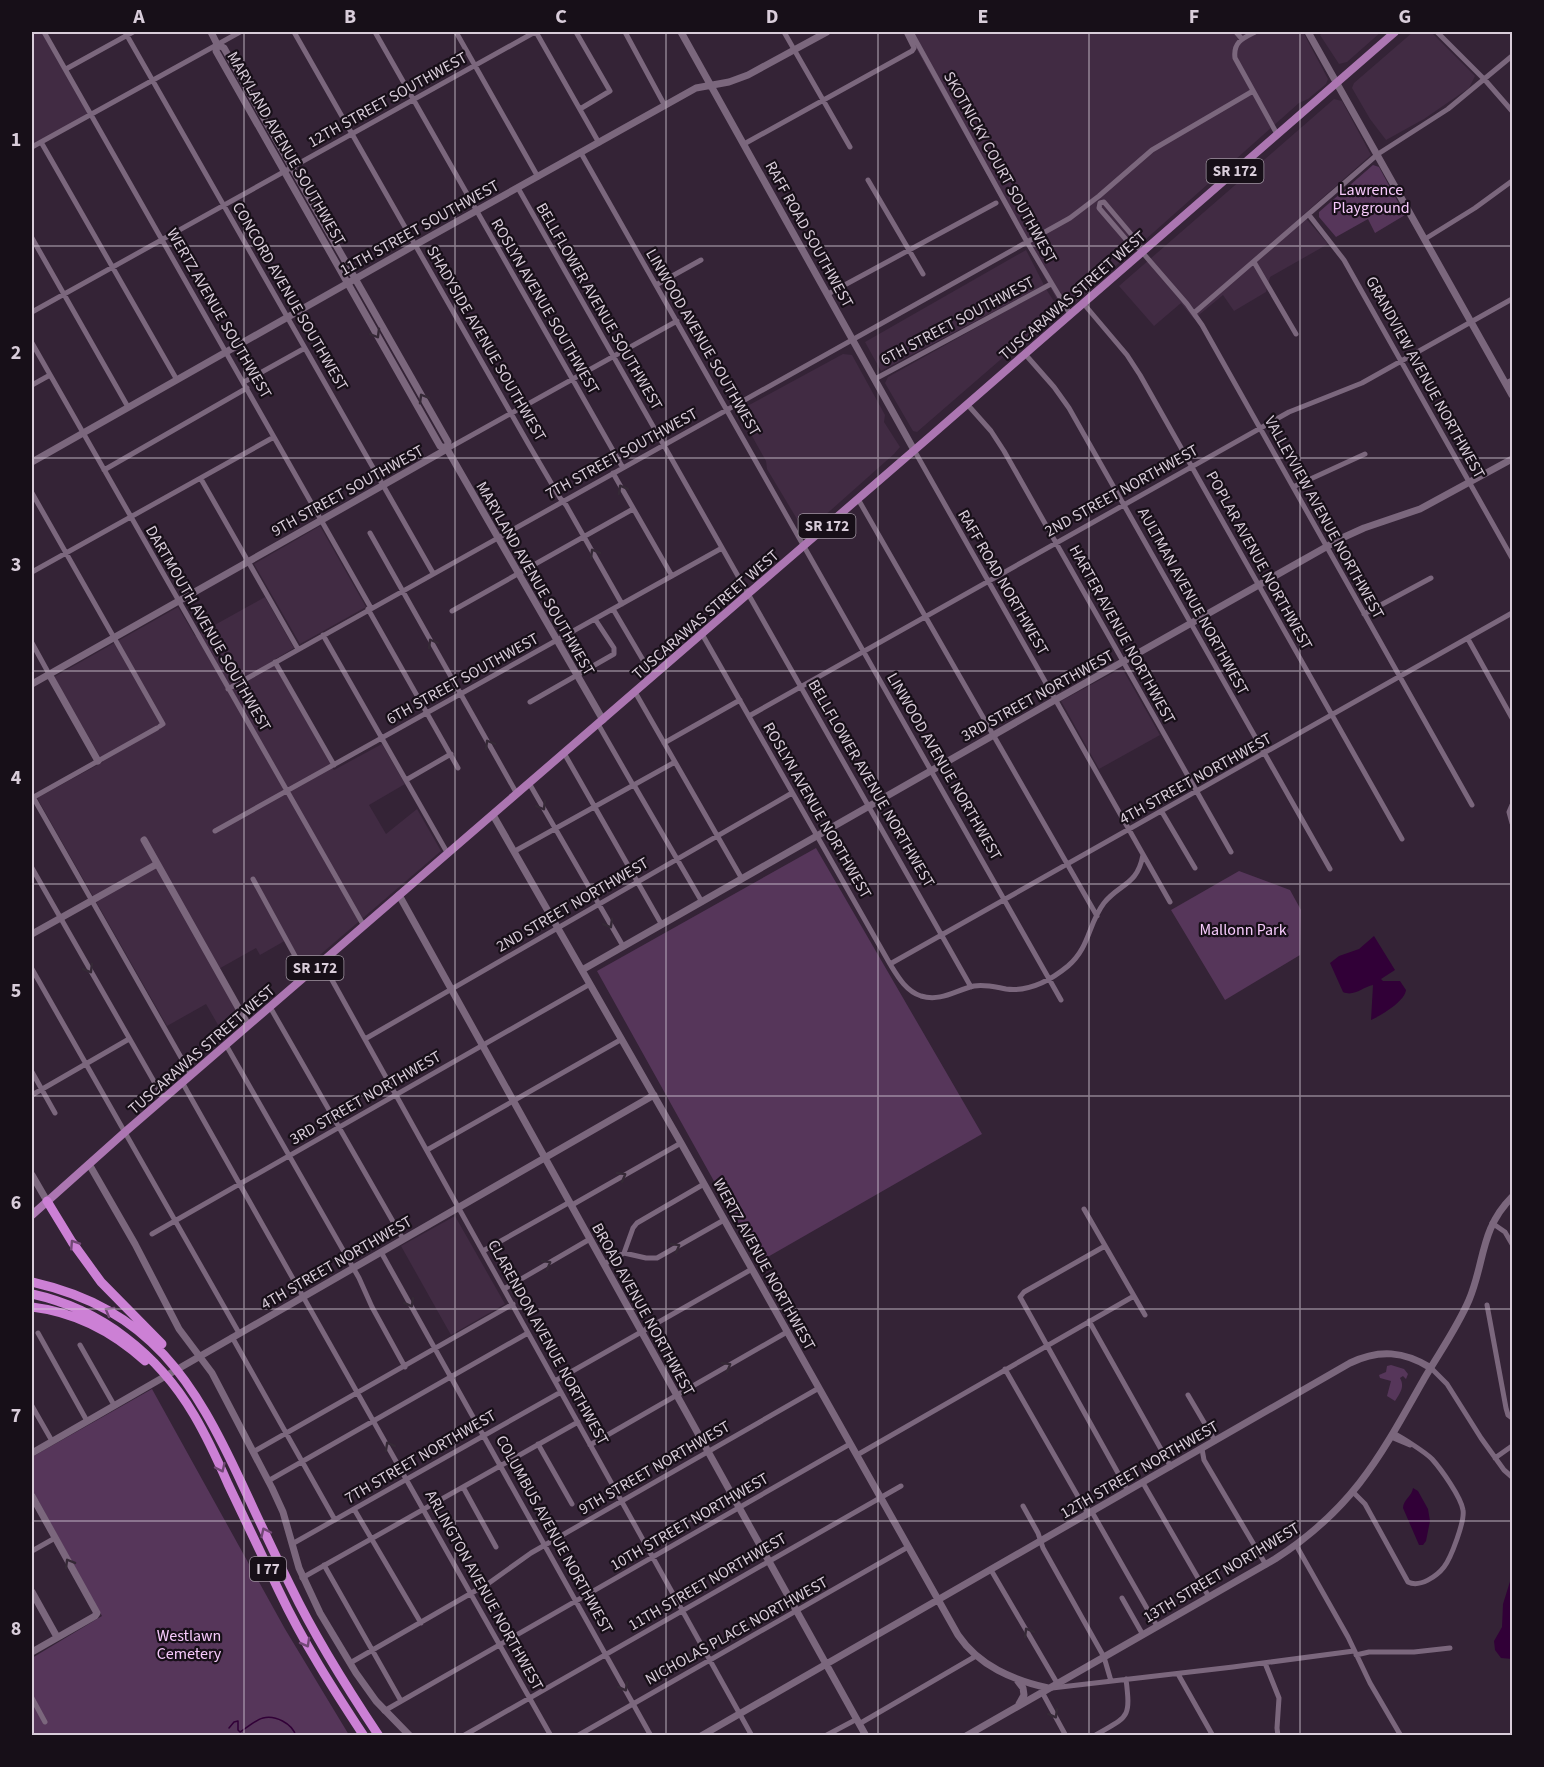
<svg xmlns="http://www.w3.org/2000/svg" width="1544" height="1767" viewBox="0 0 1544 1767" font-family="'Source Sans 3',sans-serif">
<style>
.built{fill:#412b43}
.green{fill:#56365a}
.water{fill:#310037}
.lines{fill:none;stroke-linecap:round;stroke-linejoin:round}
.stream{stroke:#310037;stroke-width:1.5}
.street{stroke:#7b677d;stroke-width:5}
.secondary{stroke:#7b677d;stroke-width:7}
.primary{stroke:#ac76b2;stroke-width:8}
.highway{stroke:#cc80d5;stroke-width:9}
.oneway{stroke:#352936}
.oneway2{stroke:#724876}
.grid{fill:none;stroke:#d9cdda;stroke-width:1.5;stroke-opacity:0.55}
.labels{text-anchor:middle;stroke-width:4.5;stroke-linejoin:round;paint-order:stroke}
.shield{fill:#170f18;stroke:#9f94a0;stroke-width:1.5}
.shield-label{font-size:15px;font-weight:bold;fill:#d9cdda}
.street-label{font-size:16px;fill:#d9cdda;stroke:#170f18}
.park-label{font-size:16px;fill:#f7cafc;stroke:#170f18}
.neatline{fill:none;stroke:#d9cdda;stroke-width:2}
.grid-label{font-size:20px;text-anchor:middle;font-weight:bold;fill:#d9cdda}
</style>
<rect width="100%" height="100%" fill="#342336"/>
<path class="built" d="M32 32H44L90 114 32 146Z
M907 32H1303L1328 79 1326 84 1308 99 1299 103 1064 312Z
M1324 32H1381L1347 62 1339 64 1320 35Z
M1413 32H1431L1475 76 1469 88 1424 119 1386 140 1370 119 1352 88 1354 83Z
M1334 99 1342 101 1371 155 1303 215 1328 244 1270 277 1266 292 1234 311 1223 295 1194 319 1181 303 1154 326 1119 286Z
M1026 250 1044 285 881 371 865 342Z
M1046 289 1059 309 917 432 913 431 885 383 888 377Z
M843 354 852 355 885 415 884 422 900 447 894 454 822 518 803 529 767 469 766 461 738 411Z
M320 526 366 607 300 644 254 564Z
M265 597 294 648 272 661 334 770 382 744 405 784 369 805 386 834 417 809 441 851 307 966H304L288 939 260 955 256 948 215 971 243 1022 225 1037 206 1004 167 1026 37 798 103 762 54 677 178 607 195 636Z
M1122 668 1160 735 1099 769 1061 701Z
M455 1216 505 1304 451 1335 401 1246Z"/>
<path class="green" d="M1373 165 1379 167 1405 215 1375 233 1368 219 1336 237 1319 217V212Z
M816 848 982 1134 759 1262 597 971Z
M1239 871 1290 890 1301 910 1300 955 1225 1000 1171 910Z
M1391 1365 1404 1369 1408 1374 1406 1379 1403 1376 1400 1378C1405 1387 1400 1393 1395 1401L1387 1396 1391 1381 1380 1378 1379 1375 1386 1372 1387 1366Z
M152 1389 285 1629 349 1735H32V1658L102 1616 32 1489V1457Z"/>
<path class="water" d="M1374 936 1395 970 1381 979 1383 981H1400L1406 990C1405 1001 1382 1015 1371 1020L1373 985C1363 987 1354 997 1343 992L1330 963 1339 956 1359 949Z
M1413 1488 1418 1491 1428 1509 1430 1521 1426 1541 1423 1545H1419L1403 1508C1403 1500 1412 1496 1413 1488Z
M1512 1575V1659L1501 1658 1495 1650 1494 1641 1502 1627 1503 1604Z"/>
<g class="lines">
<path class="stream" d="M229 1728 234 1722 238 1721V1730L240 1732C247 1728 255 1720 263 1718 275 1715 292 1723 296 1736"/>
<path class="street" d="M44 32 371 608
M125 32 433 573
M294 32 529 445 560 498 566 505 622 604
M375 32 623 468
M456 32 538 177
M536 32 599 143
M576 32 610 91 580 109
M625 32 665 106
M784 32 850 147
M911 32 1027 242 1070 314
M1236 32 1242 39
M1255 32C1243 38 1233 42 1235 58L1277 134
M1437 32 1485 80 1512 111
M66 69 133 32
M41 142 177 380
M744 144 912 51 914 48 906 32
M32 147 240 32
M581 153 1061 1000
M868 180 923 274
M518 188 971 987
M1104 202 1136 240V245L1130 244 1099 208 1100 203Z
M1309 215 1344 260 1512 558
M32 238 128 407
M1425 239 1475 208 1512 181
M1136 245 1187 304 1202 325 1472 805
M1254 262 1296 334
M656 285 701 260
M828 294 996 203
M1083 303 1127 355 1140 375 1402 839
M32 312 535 32
M1194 313 1378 154 1448 109 1512 56
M32 343 364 926
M1025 354 1054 387 1069 408 1330 869
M875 379 1051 284
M244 382 305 348
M1506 383 1512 380
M32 385 50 375
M967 404 991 431 1004 451 1231 852
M447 449 677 321
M914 450 1170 902
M104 470 247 388
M613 473 672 576
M201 479 298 649
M1293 487 1365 454
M32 493 163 724 160 726
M858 499 1097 916
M370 533 517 794
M32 572 274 437
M368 609 458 768
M613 609 653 677
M452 611 633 509
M1364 614 1431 578
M702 634 890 964C898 977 906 991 921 996 941 1002 956 990 974 986 985 984 995 987 1006 989 1029 992 1051 980 1068 966 1090 947 1088 924 1104 903 1120 883 1137 886 1143 855
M323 635 448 854
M1468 639 1512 718
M32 643 49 674
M275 662 334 765
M228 689 1070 218 1099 196 1152 150 1253 91
M635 692 742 879
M530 702 614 654V648L595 619
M749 716 1289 412 1362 383 1512 299
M598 724 633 785
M664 743 740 700
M564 753 662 925
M406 780 451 754
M529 783 623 946
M634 785 702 902
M33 797 191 1075
M32 798 157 728
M1512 805 1509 812 1512 823
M1162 812 1195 868
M215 831 722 548
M515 851 675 762
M32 868 164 1099
M253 879 306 976
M322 962 752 1736
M890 964 1512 613
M32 969 239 1333
M270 1007 403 1239
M365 1039 792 793
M226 1045 359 1278 372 1307 405 1367
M32 1072 55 1113
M182 1082 551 1736
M32 1095 129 1039
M427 1150 622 1039
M572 1205 681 1143
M1084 1209 1145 1315
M1492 1223 1505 1232 1512 1244
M152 1234 590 984
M1105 1246 1024 1292 1020 1297 1128 1491
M483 1251 570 1202
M381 1252 651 1736
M624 1253 633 1228 637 1223 704 1184
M604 1264 624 1253 646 1258H657L724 1220
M504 1289 590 1239
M1487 1305 1506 1408 1508 1415 1512 1418
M1089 1321 1171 1467
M38 1333 87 1421
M232 1337 335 1520
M80 1345 114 1405
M1431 1368 1447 1384 1481 1438 1504 1470 1512 1477
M1005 1369 1088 1514
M555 1381 752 1269
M1188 1395 1215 1441
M32 1406 52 1441
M1391 1437 1410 1445
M538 1444 572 1504
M590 1445 787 1332
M1202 1449 1204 1460 1266 1565
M253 1452 513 1304
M857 1455 1134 1296
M1495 1458 1512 1446
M268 1481 528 1333
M1143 1483 1209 1597
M463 1487 496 1547
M1353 1492 1365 1504 1408 1582C1420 1588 1437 1576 1444 1567 1451 1558 1465 1521 1463 1510 1461 1497 1441 1469 1432 1459 1425 1452 1403 1438 1393 1433
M1023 1506 1038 1533 1043 1548 1104 1657 1111 1681
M354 1509 421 1623
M1092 1512 1157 1626
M292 1544 561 1392
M1296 1545 1348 1637 1370 1683 1401 1736
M32 1551 55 1538
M324 1565 401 1701
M991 1570 1057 1683
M302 1578 578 1422
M1122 1598 1143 1635
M1356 1655 1369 1652H1414L1450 1648
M350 1663 489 1583 531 1553 819 1388
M1265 1663 1279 1698 1277 1728 1278 1736
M1178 1674 1213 1736
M1052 1688 1233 1667 1354 1651
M1042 1692 1066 1736
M32 1698 45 1722
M384 1711 850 1444
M859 1724 976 1656
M463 1736 901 1486
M577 1736 908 1547
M825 1736 857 1719
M1094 1736C1128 1716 1131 1720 1126 1679"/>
<path class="secondary" d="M211 32 217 44 216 51 440 446 447 449 603 720
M681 32 914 450
M1308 32 1512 395
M217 44 224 48 448 442 447 449
M32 462 415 245 696 88 729 82 748 75 827 32
M49 674 98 761
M32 684 447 449
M493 815 681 1143 958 1635C979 1666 1013 1680 1048 1688
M144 840 248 1025
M399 895 866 1736
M32 934 157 864
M582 970 1055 700 1342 538 1364 528 1420 509 1512 459
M89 1164 135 1244 179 1329 212 1373 272 1488 283 1512 299 1568 320 1613 356 1673 376 1701 410 1736
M32 1175 47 1201
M32 1453 654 1095
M32 1496 97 1613 95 1616 32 1652
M32 1592 57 1637
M1017 1680 1023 1688 1024 1695 1019 1704
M701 1736 1350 1363C1379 1349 1404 1351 1431 1368
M966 1736 1275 1559C1353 1509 1380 1457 1424 1379 1439 1353 1457 1328 1469 1300 1485 1262 1480 1229 1512 1197"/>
<path class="primary" d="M32 1215 125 1132 933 434 1395 32"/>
<path class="highway" d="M47 1201 72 1242 101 1282 162 1344
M32 1282C151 1309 194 1381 242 1484 258 1518 274 1553 291 1587 316 1639 347 1688 379 1736
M32 1294C101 1309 158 1354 194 1415 207 1437 218 1461 228 1484 245 1520 262 1555 279 1591 303 1642 333 1689 364 1736
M32 1307C74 1312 113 1332 145 1361"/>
</g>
<defs><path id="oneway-chevron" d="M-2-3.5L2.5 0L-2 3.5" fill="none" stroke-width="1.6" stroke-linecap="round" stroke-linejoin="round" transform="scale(1.5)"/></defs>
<g class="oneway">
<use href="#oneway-chevron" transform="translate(376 334) rotate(60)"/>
<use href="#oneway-chevron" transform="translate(423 398) rotate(-120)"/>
<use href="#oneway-chevron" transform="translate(622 489) rotate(-119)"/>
<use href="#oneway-chevron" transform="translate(594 553) rotate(-120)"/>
<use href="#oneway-chevron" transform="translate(432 643) rotate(-120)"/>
<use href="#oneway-chevron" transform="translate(489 744) rotate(-120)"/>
<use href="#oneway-chevron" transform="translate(542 806) rotate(60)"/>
<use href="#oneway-chevron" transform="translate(609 924) rotate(60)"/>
<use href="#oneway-chevron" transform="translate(89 969) rotate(60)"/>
<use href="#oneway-chevron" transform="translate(622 1176) rotate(-30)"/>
<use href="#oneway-chevron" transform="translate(676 1247) rotate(-30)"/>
<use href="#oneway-chevron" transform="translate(547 1264) rotate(-30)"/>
<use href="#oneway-chevron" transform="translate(410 1303) rotate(61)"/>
<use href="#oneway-chevron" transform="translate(727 1366) rotate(-30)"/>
<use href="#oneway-chevron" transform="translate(389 1446) rotate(-119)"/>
<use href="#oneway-chevron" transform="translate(69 1563) rotate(-120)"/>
<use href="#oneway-chevron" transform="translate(1028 1632) rotate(-120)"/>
<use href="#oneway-chevron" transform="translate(624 1687) rotate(61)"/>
<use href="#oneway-chevron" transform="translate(1054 1714) rotate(61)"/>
</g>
<g class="oneway2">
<use href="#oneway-chevron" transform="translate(74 1244) rotate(-123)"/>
<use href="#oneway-chevron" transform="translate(109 1311) rotate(-150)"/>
<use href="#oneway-chevron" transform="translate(221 1468) rotate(65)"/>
<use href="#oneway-chevron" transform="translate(265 1532) rotate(-115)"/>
<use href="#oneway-chevron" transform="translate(306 1643) rotate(61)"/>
</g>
<path class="grid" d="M244 32V1736M455 32V1736M666 32V1736M878 32V1736M1089 32V1736M1300 32V1736M32 246H1512M32 458H1512M32 671H1512M32 884H1512M32 1096H1512M32 1309H1512M32 1521H1512"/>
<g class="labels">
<g class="shield">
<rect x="1206.5" y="159" width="57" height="24" rx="4.5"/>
<rect x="798.5" y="514" width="57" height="24" rx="4.5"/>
<rect x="286.5" y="956" width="57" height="24" rx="4.5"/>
<rect x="250" y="1557" width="36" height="24" rx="4.5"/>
</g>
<g class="shield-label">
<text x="1235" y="176">SR 172</text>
<text x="827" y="531">SR 172</text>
<text x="315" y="973">SR 172</text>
<text x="268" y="1574">I 77</text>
</g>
<g class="street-label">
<text transform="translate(387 99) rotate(-29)" y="6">12TH STREET SOUTHWEST</text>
<text transform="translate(287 148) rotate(60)" y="6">MARYLAND AVENUE SOUTHWEST</text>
<text transform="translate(1001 167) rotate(61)" y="6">SKOTNICKY COURT SOUTHWEST</text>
<text transform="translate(419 227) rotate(-29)" y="6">11TH STREET SOUTHWEST</text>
<text transform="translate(810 234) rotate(61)" y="6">RAFF ROAD SOUTHWEST</text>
<text transform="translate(1072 295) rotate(-41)" y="6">TUSCARAWAS STREET WEST</text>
<text transform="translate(291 296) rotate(60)" y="6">CONCORD AVENUE SOUTHWEST</text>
<text transform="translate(546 306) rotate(60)" y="6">ROSLYN AVENUE SOUTHWEST</text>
<text transform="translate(600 306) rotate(60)" y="6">BELLFLOWER AVENUE SOUTHWEST</text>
<text transform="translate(220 313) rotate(60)" y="6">WERTZ AVENUE SOUTHWEST</text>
<text transform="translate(957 320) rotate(-28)" y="6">6TH STREET SOUTHWEST</text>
<text transform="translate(704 342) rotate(60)" y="6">LINWOOD AVENUE SOUTHWEST</text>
<text transform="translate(487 343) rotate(60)" y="6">SHADYSIDE AVENUE SOUTHWEST</text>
<text transform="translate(1426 377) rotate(61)" y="6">GRANDVIEW AVENUE NORTHWEST</text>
<text transform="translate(621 453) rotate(-29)" y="6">7TH STREET SOUTHWEST</text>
<text transform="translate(347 490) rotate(-29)" y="6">9TH STREET SOUTHWEST</text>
<text transform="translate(1121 490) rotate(-29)" y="6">2ND STREET NORTHWEST</text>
<text transform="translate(1325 517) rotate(61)" y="6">VALLEYVIEW AVENUE NORTHWEST</text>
<text transform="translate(1260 560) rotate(61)" y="6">POPLAR AVENUE NORTHWEST</text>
<text transform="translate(536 578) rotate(60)" y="6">MARYLAND AVENUE SOUTHWEST</text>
<text transform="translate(1004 582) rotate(60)" y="6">RAFF ROAD NORTHWEST</text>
<text transform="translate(1194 601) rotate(61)" y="6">AULTMAN AVENUE NORTHWEST</text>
<text transform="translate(705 614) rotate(-41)" y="6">TUSCARAWAS STREET WEST</text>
<text transform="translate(209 628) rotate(60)" y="6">DARTMOUTH AVENUE SOUTHWEST</text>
<text transform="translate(1123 634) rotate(61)" y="6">HARTER AVENUE NORTHWEST</text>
<text transform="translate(462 678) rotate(-29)" y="6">6TH STREET SOUTHWEST</text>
<text transform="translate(1037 695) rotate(-29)" y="6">3RD STREET NORTHWEST</text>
<text transform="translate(945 766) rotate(60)" y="6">LINWOOD AVENUE NORTHWEST</text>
<text transform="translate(1195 778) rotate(-29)" y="6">4TH STREET NORTHWEST</text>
<text transform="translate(872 783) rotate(60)" y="6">BELLFLOWER AVENUE NORTHWEST</text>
<text transform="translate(818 810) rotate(60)" y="6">ROSLYN AVENUE NORTHWEST</text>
<text transform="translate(572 904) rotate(-30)" y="6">2ND STREET NORTHWEST</text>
<text transform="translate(201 1049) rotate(-41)" y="6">TUSCARAWAS STREET WEST</text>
<text transform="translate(365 1097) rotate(-30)" y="6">3RD STREET NORTHWEST</text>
<text transform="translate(336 1262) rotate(-30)" y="6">4TH STREET NORTHWEST</text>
<text transform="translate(765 1264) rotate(61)" y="6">WERTZ AVENUE NORTHWEST</text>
<text transform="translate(644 1309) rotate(61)" y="6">BROAD AVENUE NORTHWEST</text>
<text transform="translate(549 1342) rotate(61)" y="6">CLARENDON AVENUE NORTHWEST</text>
<text transform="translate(420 1456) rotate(-30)" y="6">7TH STREET NORTHWEST</text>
<text transform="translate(654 1467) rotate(-30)" y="6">9TH STREET NORTHWEST</text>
<text transform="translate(1139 1469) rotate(-30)" y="6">12TH STREET NORTHWEST</text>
<text transform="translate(689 1521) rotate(-30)" y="6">10TH STREET NORTHWEST</text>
<text transform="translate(555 1534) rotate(61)" y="6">COLUMBUS AVENUE NORTHWEST</text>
<text transform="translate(1221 1572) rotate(-31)" y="6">13TH STREET NORTHWEST</text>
<text transform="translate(707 1581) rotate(-30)" y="6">11TH STREET NORTHWEST</text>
<text transform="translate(485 1590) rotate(61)" y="6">ARLINGTON AVENUE NORTHWEST</text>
<text transform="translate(736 1630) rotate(-29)" y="6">NICHOLAS PLACE NORTHWEST</text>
</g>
<g class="park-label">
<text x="1371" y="195">Lawrence<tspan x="1371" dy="18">Playground</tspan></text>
<text x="1243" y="935">Mallonn Park</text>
<text x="189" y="1641">Westlawn<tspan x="189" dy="18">Cemetery</tspan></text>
</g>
</g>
<rect width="1544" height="1767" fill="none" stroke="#170f18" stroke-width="66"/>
<rect x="33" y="33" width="1478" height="1701" class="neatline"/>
<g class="grid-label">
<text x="139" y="23">A</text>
<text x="350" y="23">B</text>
<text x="561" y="23">C</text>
<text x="772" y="23">D</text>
<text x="983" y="23">E</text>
<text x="1194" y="23">F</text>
<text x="1405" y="23">G</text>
<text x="16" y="146">1</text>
<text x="16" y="359">2</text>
<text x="16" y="571">3</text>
<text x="16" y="784">4</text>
<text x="16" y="997">5</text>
<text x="16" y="1209">6</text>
<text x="16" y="1422">7</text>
<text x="16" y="1635">8</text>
</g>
</svg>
